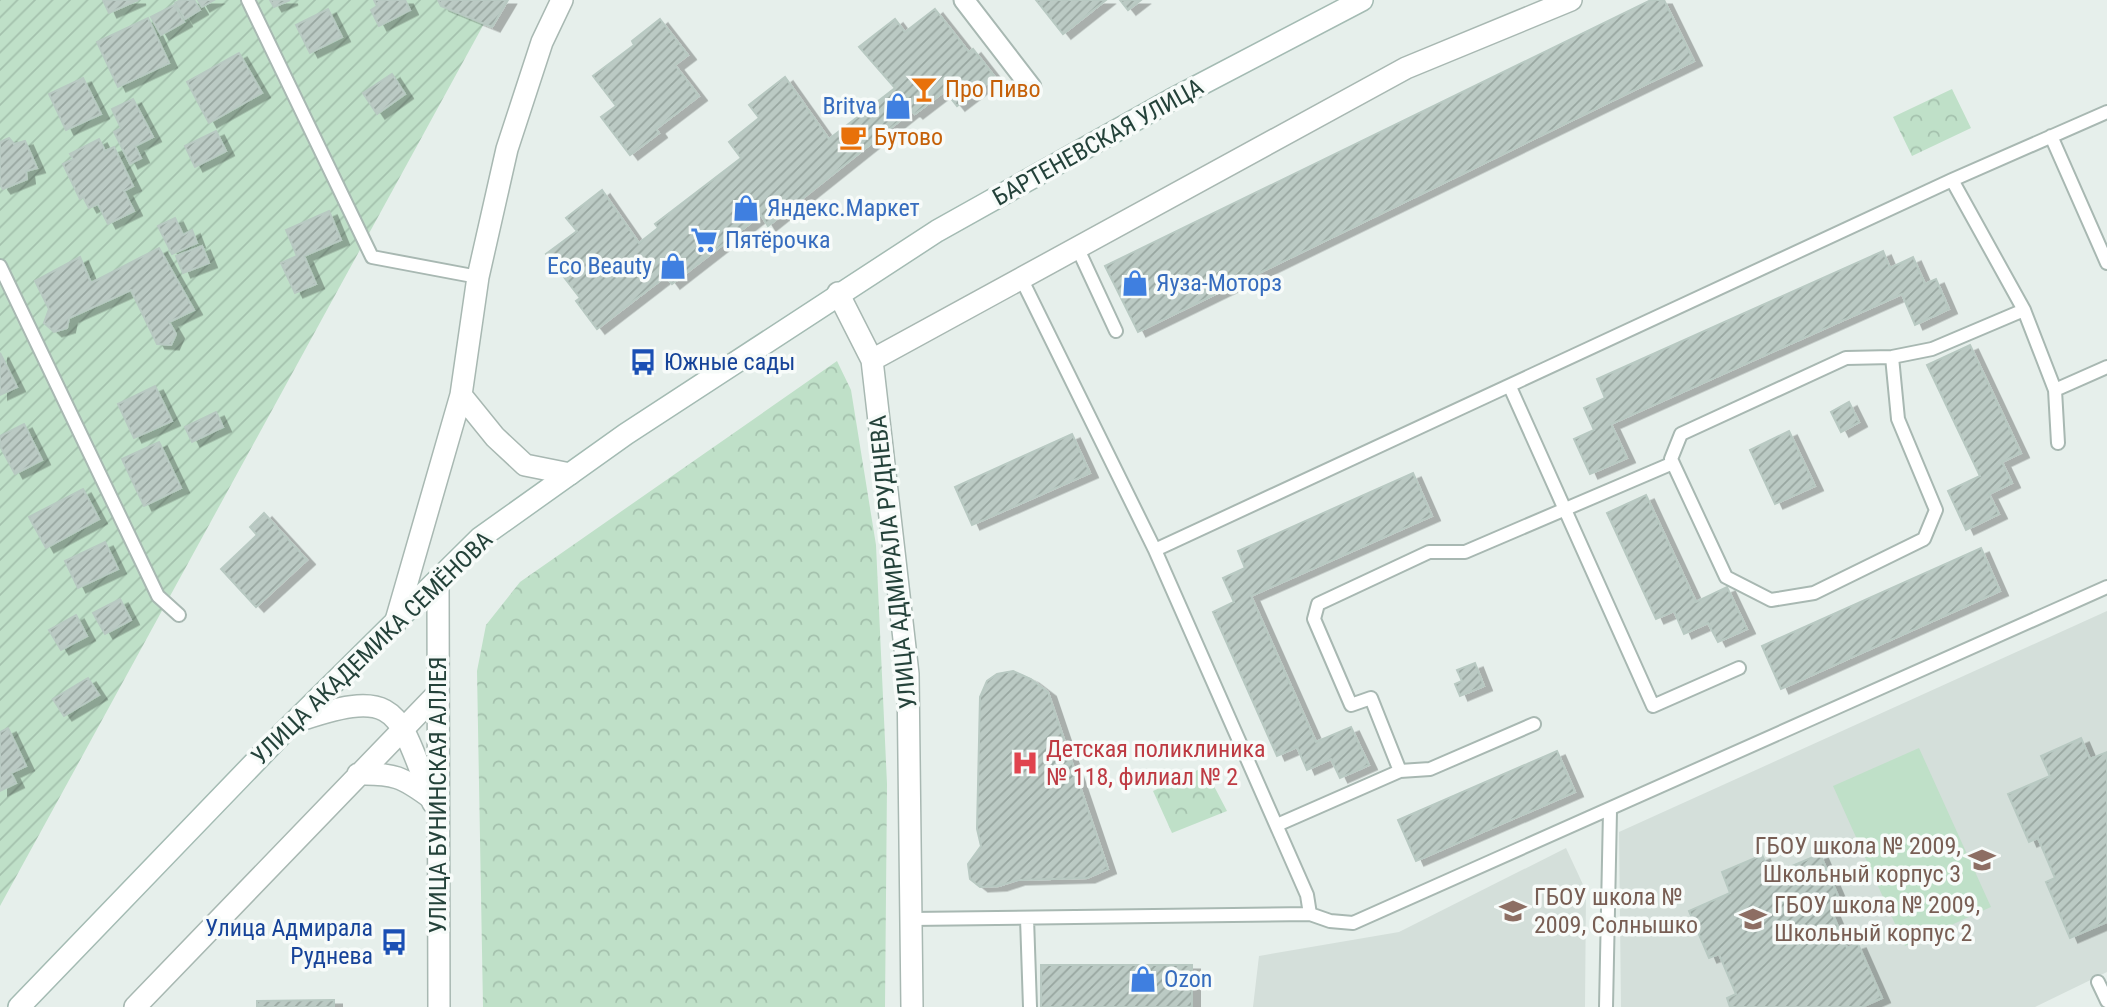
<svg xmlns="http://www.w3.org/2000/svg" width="2107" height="1007" viewBox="0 0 2107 1007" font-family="'Roboto Condensed',sans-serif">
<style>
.built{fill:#d4dfda}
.park{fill:url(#park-crowns)}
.garden{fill:url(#garden-furrows)}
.pitch{fill:#bfe0c8}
.building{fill:url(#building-hatch);stroke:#b8c9c2;stroke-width:2;filter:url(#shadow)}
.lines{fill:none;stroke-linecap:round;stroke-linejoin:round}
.service-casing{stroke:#a8b8b2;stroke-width:16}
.pedestrian-casing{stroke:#a8b8b2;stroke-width:23}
.minor-casing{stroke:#a8b8b2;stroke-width:24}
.tertiary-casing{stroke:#a8b8b2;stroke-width:24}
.secondary-casing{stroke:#a4bbb3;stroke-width:24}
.service{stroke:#fff;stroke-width:12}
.pedestrian{stroke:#fff;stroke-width:19}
.minor{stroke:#fff;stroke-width:21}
.tertiary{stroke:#fff;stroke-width:21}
.secondary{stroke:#fff;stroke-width:21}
.labels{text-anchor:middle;stroke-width:7;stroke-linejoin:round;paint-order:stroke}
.food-label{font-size:24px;fill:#c56008;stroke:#f7fbf9;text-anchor:start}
.shop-label{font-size:24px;fill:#366cbe;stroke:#f7fbf9;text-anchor:start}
.street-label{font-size:24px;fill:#24423a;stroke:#f7fbf9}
.transit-label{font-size:24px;fill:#164399;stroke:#f7fbf9;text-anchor:start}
.health-label{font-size:24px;fill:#be3a42;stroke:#f7fbf9;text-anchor:start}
.education-label{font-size:24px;fill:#785e54;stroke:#f7fbf9;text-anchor:start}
</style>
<defs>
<pattern id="park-crowns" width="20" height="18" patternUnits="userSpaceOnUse" patternTransform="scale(1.75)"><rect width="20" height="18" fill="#bfe0c8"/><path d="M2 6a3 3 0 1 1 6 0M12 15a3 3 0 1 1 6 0" fill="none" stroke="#a4c1ad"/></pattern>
<pattern id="garden-furrows" width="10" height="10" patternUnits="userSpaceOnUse" patternTransform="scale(1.75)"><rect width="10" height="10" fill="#bfe0c8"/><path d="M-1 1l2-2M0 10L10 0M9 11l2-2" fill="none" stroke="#a4c1ad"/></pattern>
<pattern id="building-hatch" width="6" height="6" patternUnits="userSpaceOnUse" patternTransform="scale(1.75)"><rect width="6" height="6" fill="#bbcac4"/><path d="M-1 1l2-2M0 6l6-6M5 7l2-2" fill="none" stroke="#98a6a0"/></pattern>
<filter id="shadow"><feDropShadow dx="8" dy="4.5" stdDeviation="0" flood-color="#0004"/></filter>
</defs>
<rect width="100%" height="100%" fill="#e6efeb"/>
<path class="built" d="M2107 611V972L2035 1007H1621L1619 832Z
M1566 848 1586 891 1585 1007H1253L1259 956 1399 932Z"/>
<path class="park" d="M1952 89 1971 128 1912 156 1893 117Z
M837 361 851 390 876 545 887 784 885 1007H483L477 671 486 625 520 582Z
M1204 767 1227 811 1172 833 1153 791Z"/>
<path class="garden" d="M0 0H497L0 906Z"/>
<path class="pitch" d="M1919 748 1991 907 1905 946 1833 786Z"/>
<path class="building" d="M103 0H138L109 13Z
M181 0H194L200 10 185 19 175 3Z
M198 0H214L202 7Z
M270 0H290L274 7Z
M374 0H405L410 10 379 26 371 10 377 6Z
M438 0H508L492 27 441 6Z
M1036 0H1106L1063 34Z
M1120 0H1141L1128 10Z
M1651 0H1664L1694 61 1138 332 1105 266Z
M174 5 184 22 161 35 151 17Z
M328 9 342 37 310 53 296 25Z
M935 9 969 52 973 49 995 77 957 106 945 91 915 114 912 111 768 226 761 215 672 284 666 276 597 329 576 301 580 298 546 254 577 231 566 218 602 190 639 243 658 228 655 224 741 158 729 142 759 118 749 105 785 77 829 139 895 88 859 47 895 19 905 32Z
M148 18 169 63 118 87 97 42Z
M660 19 688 55 675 65 699 96 656 129 659 133 630 155 601 117 616 106 593 76 634 45 632 41Z
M239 53 262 93 209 123 187 82Z
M392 74 405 94 377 114 363 93Z
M83 78 101 114 66 130 49 94Z
M133 99 153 137 135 146 141 158 130 164 114 132 121 128 112 109Z
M216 131 226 151 195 167 185 146Z
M9 138 14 144 25 141 37 168 26 171 27 179 3 189 0 185V142Z
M99 139 105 151 114 147 133 186 124 191 134 211 108 224 98 204 89 208 83 197 80 199 63 164 73 159 70 154Z
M329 211 341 240 304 256 316 284 295 293 281 263 297 256 286 230Z
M175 218 183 235 192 230 197 243 172 254 158 226Z
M202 246 209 263 183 273 176 256Z
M159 248 194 310 169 322 176 334 171 345 157 344 131 290 69 318 67 328 54 332 44 323 49 309 35 281 80 257 91 283Z
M1883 251 1890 268 1913 257 1925 284 1936 279 1949 309 1915 325 1902 294 1611 424 1627 458 1590 474 1574 439 1594 430 1584 408 1605 398 1597 379Z
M1970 345 2021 453 2002 462 2012 483 1989 494 1999 514 1966 530 1948 491 1980 476 1927 365Z
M0 353 17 387 0 395Z
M155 386 172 421 134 438 118 404Z
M1849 402 1859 422 1841 432 1831 412Z
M216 412 223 427 192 442 185 427Z
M24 424 42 460 15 474 0 446V436Z
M1789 431 1815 486 1775 504 1750 450Z
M1072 434 1090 473 972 525 955 487Z
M159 442 181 488 144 506 122 459Z
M1413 473 1432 516 1251 596 1316 742 1351 727 1369 765 1340 778 1331 759 1307 770 1297 747 1277 756 1213 612 1234 602 1223 578 1245 568 1238 551Z
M83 489 99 519 46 548 29 517Z
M1646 495 1696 602 1727 587 1747 629 1718 642 1708 623 1684 634 1674 611 1656 619 1607 513Z
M264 513 307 560 256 607 221 569 257 535 250 527Z
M105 542 118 569 78 588 65 561Z
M1981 548 2000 591 1781 689 1762 646Z
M120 599 131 620 105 634 93 613Z
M76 615 87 636 61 650 49 630Z
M1475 663 1484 686 1460 696 1455 684 1462 681 1457 670Z
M1013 671 1031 679 1048 692 1108 869 1087 878 1017 880 999 886 980 887 970 879 968 864 981 846 977 829 980 697 987 681 997 674Z
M88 678 99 695 64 716 53 699Z
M8 728 26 766 11 773 16 783 0 791V732Z
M2081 738 2090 759 2107 752V922L2070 938 2046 882 2055 878 2038 838 2029 842 2008 794 2050 776 2041 756Z
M1557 751 1575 792 1416 861 1398 820Z
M1820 854 1841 903 1830 908 1847 948 1858 944 1882 998 1862 1007H1730L1727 998 1736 994 1719 954 1709 958 1689 911 1730 893 1722 872 1762 855 1771 875Z
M1041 965H1192V1007H1041Z
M334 1000V1007H257V1001Z"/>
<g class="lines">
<defs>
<path id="service" d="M248 0 372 257 478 277
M2051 136 2107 263
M1952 180 2024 310 2055 390 2058 443
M1077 247 1116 331
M0 266 158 596 179 615
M1021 278 1155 550 1952 180 2107 112
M1892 357 1898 419 1936 510 1924 539 1814 593 1771 600 1726 577 1671 459 1681 434 1846 358 1892 357 1932 349 2024 310
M1510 387 1653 706 1739 668
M2055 390 2107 367
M1155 550 1307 895 1310 914
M1400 771 1430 769 1534 724
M1277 825 1400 771 1371 698 1351 705 1314 619 1318 604 1429 552H1465L1673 463
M1027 918 1030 1007
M911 919 1310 914 1330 921 1353 923 2107 587
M2098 982 2107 1001
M1606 1007 1610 811"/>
<path id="pedestrian" d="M964 0 1031 87"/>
<path id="minor" d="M838 293 872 360 908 674 912 1007
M872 360 1406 68 1571 0
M461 395 495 437 525 465 570 474
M395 624 461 395 478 277 507 149 542 42 562 0
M358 774C393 773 403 777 431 798
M135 1007 437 694"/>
<path id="tertiary" d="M438 583 439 1007
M295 722C401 685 397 711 433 803"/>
<path id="secondary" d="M19 1007 283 733 480 538 626 434 937 231 1171 100 1362 0"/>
</defs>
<use href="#service" class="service-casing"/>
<use href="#pedestrian" class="pedestrian-casing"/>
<use href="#minor" class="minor-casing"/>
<use href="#tertiary" class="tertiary-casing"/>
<use href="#secondary" class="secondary-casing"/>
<use href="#service" class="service"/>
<use href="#pedestrian" class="pedestrian"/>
<use href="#minor" class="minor"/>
<use href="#tertiary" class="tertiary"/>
<use href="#secondary" class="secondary"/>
</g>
<defs>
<symbol id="bar-bare" viewBox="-9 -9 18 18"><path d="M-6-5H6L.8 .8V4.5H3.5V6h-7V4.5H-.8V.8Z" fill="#e8710a" stroke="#f7fbf9" stroke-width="2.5" paint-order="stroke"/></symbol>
<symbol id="shop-bare" viewBox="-9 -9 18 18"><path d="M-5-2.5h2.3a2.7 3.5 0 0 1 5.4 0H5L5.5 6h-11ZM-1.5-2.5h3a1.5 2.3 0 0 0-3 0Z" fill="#3f7fe0" stroke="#f7fbf9" stroke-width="2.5" paint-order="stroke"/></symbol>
<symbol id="cafe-bare" viewBox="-9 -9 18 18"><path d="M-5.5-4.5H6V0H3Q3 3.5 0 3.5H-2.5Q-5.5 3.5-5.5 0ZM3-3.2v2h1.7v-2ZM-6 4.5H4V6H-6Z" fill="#e8710a" stroke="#f7fbf9" stroke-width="2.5" paint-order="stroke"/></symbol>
<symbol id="supermarket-bare" viewBox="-9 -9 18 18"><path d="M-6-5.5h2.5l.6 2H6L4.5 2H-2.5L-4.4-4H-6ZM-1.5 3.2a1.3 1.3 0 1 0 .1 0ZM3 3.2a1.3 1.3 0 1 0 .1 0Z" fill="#3f7fe0" stroke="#f7fbf9" stroke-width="2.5" paint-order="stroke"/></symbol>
<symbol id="bus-bare" viewBox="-9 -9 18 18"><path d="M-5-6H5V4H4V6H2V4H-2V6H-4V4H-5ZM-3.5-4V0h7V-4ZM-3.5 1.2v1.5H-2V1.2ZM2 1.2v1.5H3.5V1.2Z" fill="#1a4fb4" stroke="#f7fbf9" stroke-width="2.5" paint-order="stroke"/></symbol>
<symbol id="hospital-bare" viewBox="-9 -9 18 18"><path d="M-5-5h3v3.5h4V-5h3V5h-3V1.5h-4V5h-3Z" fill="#e0444e" stroke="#f7fbf9" stroke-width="2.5" paint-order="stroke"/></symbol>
<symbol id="school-bare" viewBox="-9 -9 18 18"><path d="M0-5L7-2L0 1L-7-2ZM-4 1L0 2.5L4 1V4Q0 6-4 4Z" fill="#8d6e63" stroke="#f7fbf9" stroke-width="2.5" paint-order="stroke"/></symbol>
</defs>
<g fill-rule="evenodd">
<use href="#bar-bare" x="905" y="70" width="38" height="38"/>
<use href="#shop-bare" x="879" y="87" width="38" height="38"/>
<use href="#cafe-bare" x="834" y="118" width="38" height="38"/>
<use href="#shop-bare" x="727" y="189" width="38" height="38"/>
<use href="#supermarket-bare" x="685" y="221" width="38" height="38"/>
<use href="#shop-bare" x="654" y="247" width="38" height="38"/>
<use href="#shop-bare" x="1116" y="264" width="38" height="38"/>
<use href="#bus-bare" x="624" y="343" width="38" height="38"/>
<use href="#hospital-bare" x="1006" y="744" width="38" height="38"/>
<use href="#school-bare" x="1963" y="841" width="38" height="38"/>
<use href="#school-bare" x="1494" y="892" width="38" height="38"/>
<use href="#school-bare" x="1734" y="900" width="38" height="38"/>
<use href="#bus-bare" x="375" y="923" width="38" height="38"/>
<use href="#shop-bare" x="1124" y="960" width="38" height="38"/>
</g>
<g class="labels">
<g class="food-label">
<text x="945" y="97">Про Пиво</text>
<text x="874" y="145">Бутово</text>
</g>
<g class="shop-label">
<text x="877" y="114" text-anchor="end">Britva</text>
<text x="767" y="216">Яндекс.Маркет</text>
<text x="725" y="248">Пятёрочка</text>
<text x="652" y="274" text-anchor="end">Eco Beauty</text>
<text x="1156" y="291">Яуза-Моторз</text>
<text x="1164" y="987">Ozon</text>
</g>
<g class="street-label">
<text transform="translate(1098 142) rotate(-29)" y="8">БАРТЕНЕВСКАЯ УЛИЦА</text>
<text transform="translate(893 562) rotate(-96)" y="8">УЛИЦА АДМИРАЛА РУДНЕВА</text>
<text transform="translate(372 648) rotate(-44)" y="8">УЛИЦА АКАДЕМИКА СЕМЁНОВА</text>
<text transform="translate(438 795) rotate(-90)" y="8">УЛИЦА БУНИНСКАЯ АЛЛЕЯ</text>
</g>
<g class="transit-label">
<text x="664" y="370">Южные сады</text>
<text x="373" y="936" text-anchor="end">Улица Адмирала<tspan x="373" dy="28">Руднева</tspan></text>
</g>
<g class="health-label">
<text x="1046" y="757">Детская поликлиника<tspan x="1046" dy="28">№ 118, филиал № 2</tspan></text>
</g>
<g class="education-label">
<text x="1961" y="854" text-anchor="end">ГБОУ школа № 2009,<tspan x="1961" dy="28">Школьный корпус 3</tspan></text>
<text x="1534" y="905">ГБОУ школа №<tspan x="1534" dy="28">2009, Солнышко</tspan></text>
<text x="1774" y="913">ГБОУ школа № 2009,<tspan x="1774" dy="28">Школьный корпус 2</tspan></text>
</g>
</g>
</svg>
